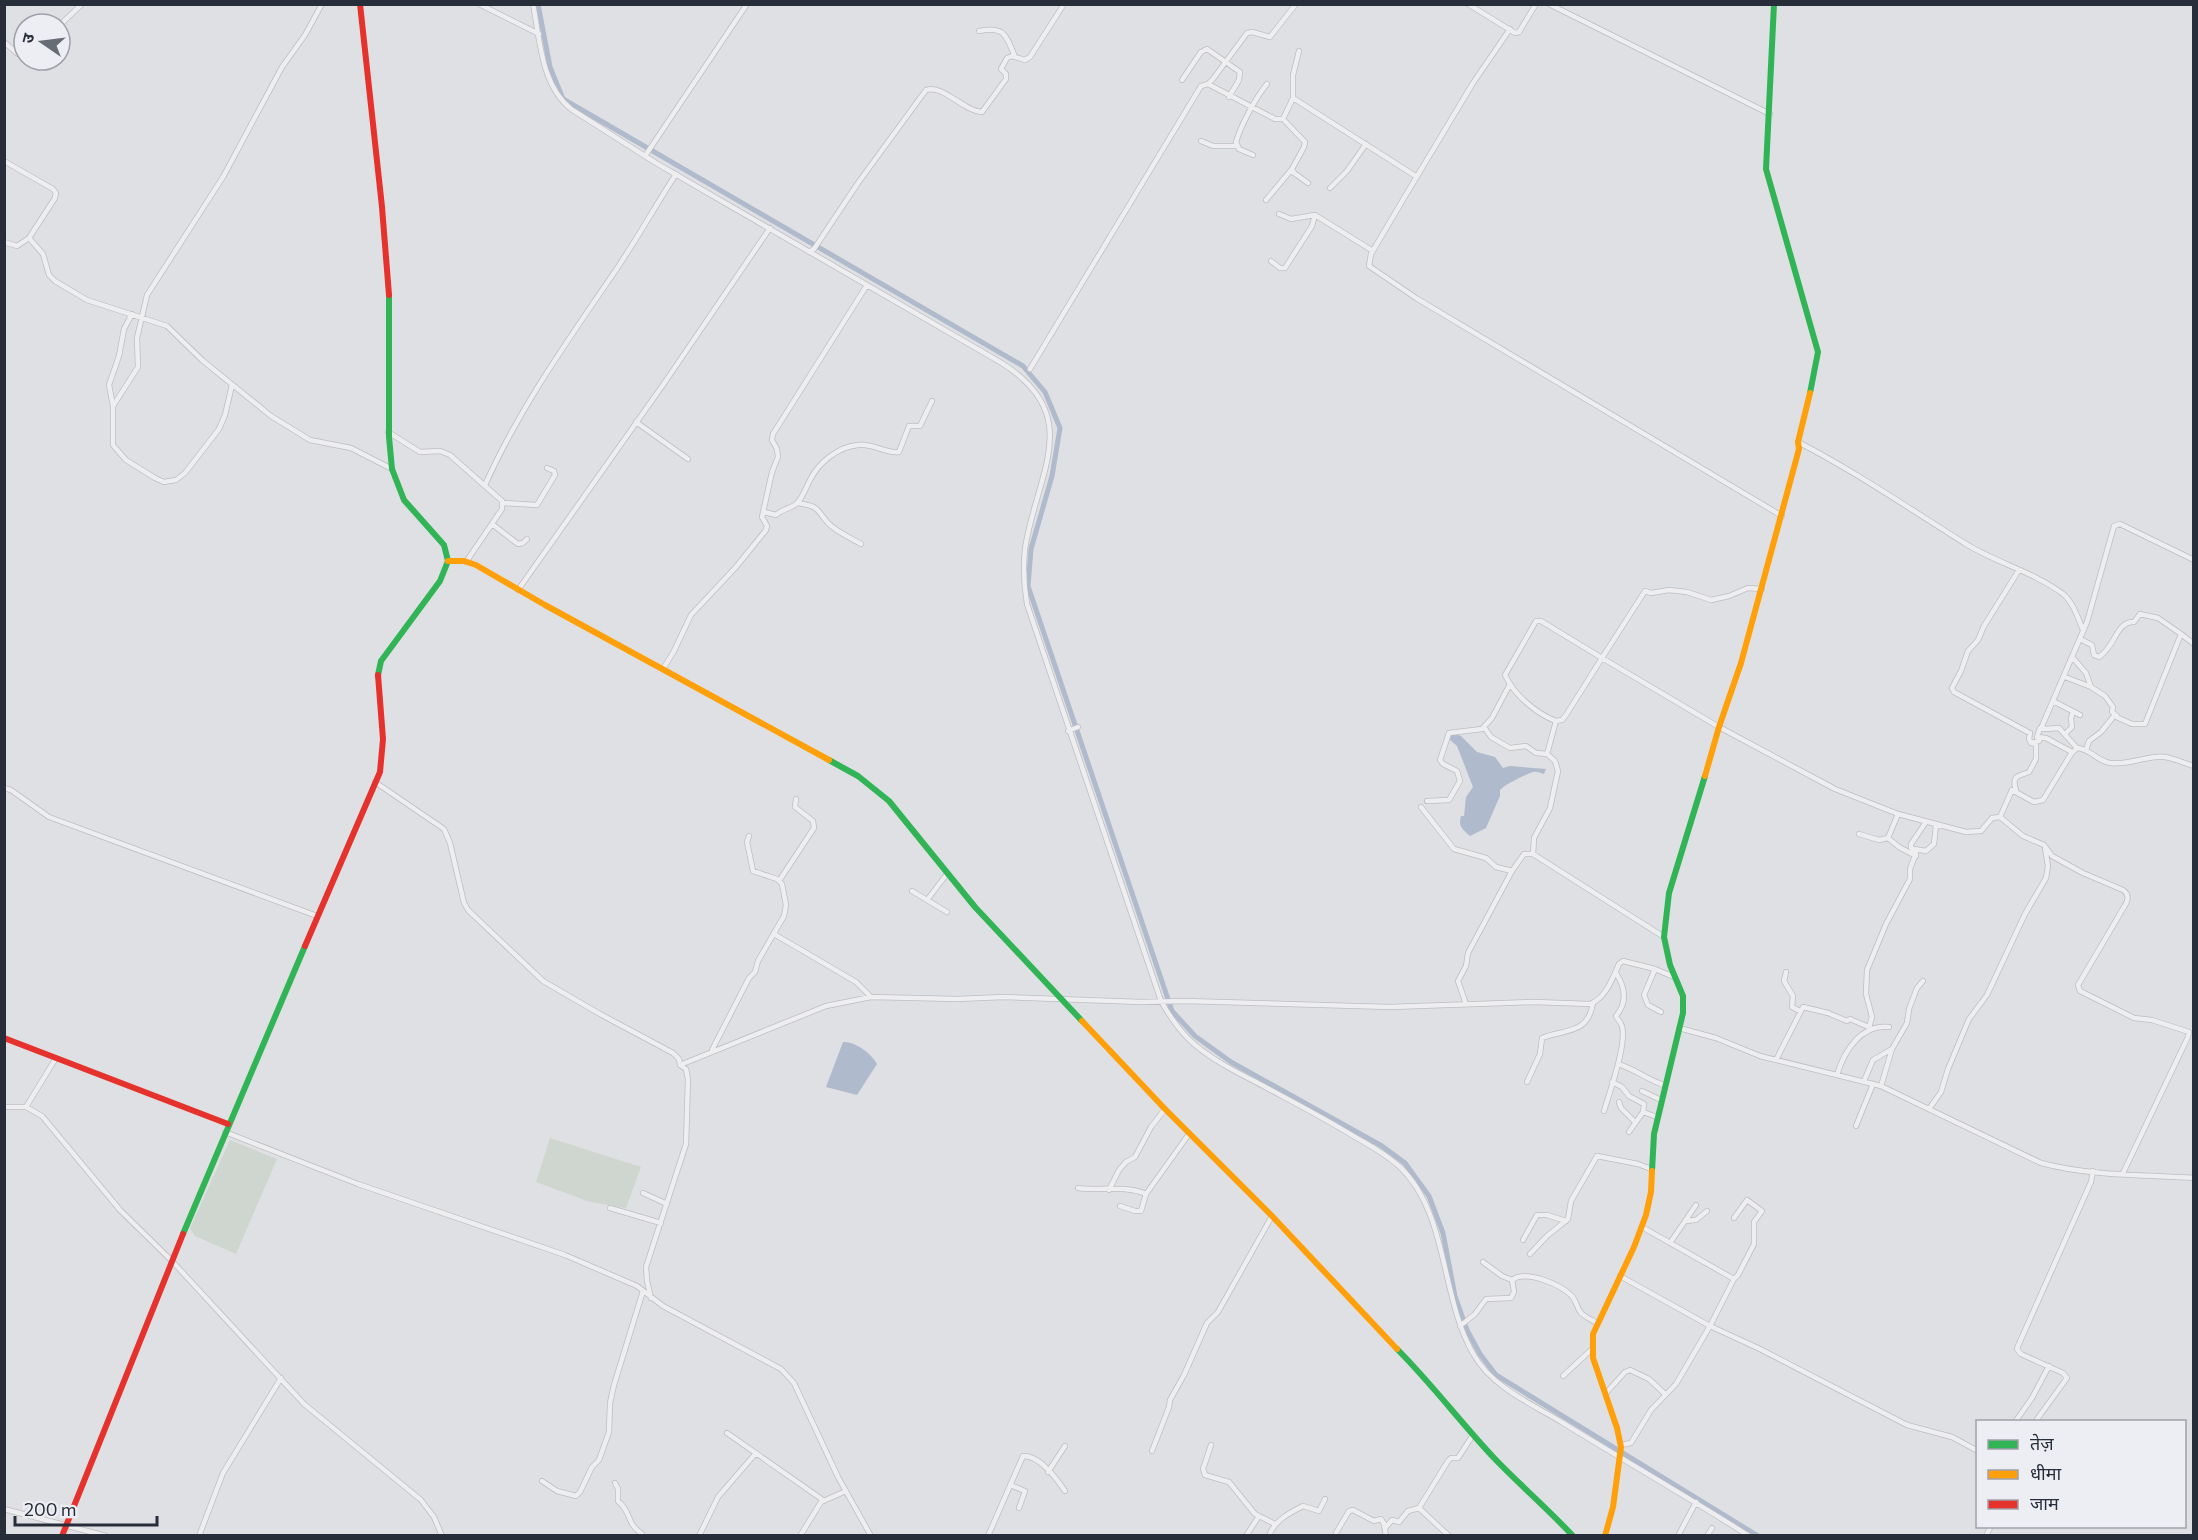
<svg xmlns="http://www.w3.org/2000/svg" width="2198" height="1540" viewBox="0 0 2198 1540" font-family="Commissioner,'Noto Sans Devanagari',sans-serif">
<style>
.green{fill:#ced6cf}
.water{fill:#afbacc}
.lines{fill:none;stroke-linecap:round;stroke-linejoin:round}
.canal{stroke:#afbacc;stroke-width:5}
.street-casing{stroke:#bdbec1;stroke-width:6}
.street{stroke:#eeeef0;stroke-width:4.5}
.fast{stroke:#30b455;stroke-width:6}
.slow{stroke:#ff9f0a;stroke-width:6}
.jam{stroke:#e5322d;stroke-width:6}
</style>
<rect width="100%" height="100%" fill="#dfe0e3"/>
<path class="green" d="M550 1138 641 1167 626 1208 590 1202 536 1182Z
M230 1140 277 1159 236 1254 195 1236 190 1228Z"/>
<path class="water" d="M1451 733 1461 736 1477 752 1495 757 1503 768 1510 766 1546 769 1544 774C1540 773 1537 771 1533 772 1526 774 1504 785 1500 790V796L1486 828 1470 836C1462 829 1458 826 1461 816H1464L1466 797 1473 787 1457 746 1448 738Z
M843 1042C855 1041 872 1054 877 1064L857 1095 826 1087Z"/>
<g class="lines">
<path class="canal" d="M538 4 550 67 563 99 1023 366 1045 392 1060 428 1052 476 1031 549 1028 586 1172 1011 1195 1036 1231 1062 1382 1146 1405 1163 1429 1196 1443 1233 1455 1296 1467 1330 1480 1354 1496 1375 1758 1536"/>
<defs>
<path id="street" d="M479 4 539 34
M533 4C540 40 541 85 571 109L656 163 1000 362C1087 415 1036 474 1025 549 1023 568 1024 586 1027 604L1161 1001C1170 1017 1180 1032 1194 1044 1213 1060 1234 1071 1256 1082 1289 1100 1323 1117 1355 1137 1371 1146 1387 1155 1400 1167 1449 1214 1440 1298 1474 1355 1492 1387 1532 1404 1563 1423 1625 1461 1688 1497 1749 1536
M1468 4 1515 33 1519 32 1536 4
M1549 4 1770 114
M60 25 82 4
M1510 29 1473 83 1404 198 1371 254 1369 266 1416 298 1782 516
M979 31C1005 26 1006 35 1015 57
M4 42 18 54 24 53
M1182 80 1201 52 1207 49 1240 72 1239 80 1229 97
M1208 84 1275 119H1283L1293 98V75L1299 51
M1293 98 1417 177
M1283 119 1305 142 1304 147 1292 169 1294 173 1308 183
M1201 141 1213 146H1237
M1253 155 1239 149 1236 142C1241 125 1256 97 1267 84
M645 156 747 4
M4 161 53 189 56 193 55 198 29 238 43 254 49 275 55 281 87 300 167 326 202 360 271 416 310 440 351 448 392 469
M1330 188 1347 171 1366 144
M1266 200 1292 169
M1279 214 1291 219 1315 215 1373 251
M4 242 17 246 29 238
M809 252 814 249 858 183 926 90C943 84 963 111 982 112L1006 79V74L1001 69 1007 58 1012 56 1025 60 1030 57 1064 4
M1271 261 1280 268H1285L1312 226 1315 215
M132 314 124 329 119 356 109 385 113 406V445L126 460 155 478 164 482 176 480 185 473 219 429 225 415 232 385
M1030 369 1201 86 1208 84 1213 79 1247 33 1252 32 1270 37 1296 4
M113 406 138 367 137 338 147 295 223 177 282 67 305 35 322 4
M636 422 688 459
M388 432 420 452 440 451 450 455 502 501V509L466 562
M1798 442C1856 472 1910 509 1966 544 1997 563 2034 572 2063 594 2073 602 2078 618 2083 630
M485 485C520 407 570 337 618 267 638 237 656 205 676 174
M504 503 537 505 555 475 554 471 547 468
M798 503C820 507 815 508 828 523 835 531 851 538 861 544
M764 512 776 515C782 509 790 509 796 504 803 498 806 487 810 480 819 462 838 447 858 445 873 443 886 454 899 452L909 426H920L932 401
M492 524 518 544 523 543 527 539
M2019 570 1984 626 1978 640 1968 651 1961 671 1952 688 1954 692 2026 731 2030 733 2029 739 2031 743
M518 590 665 382 770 228
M2080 639 2092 645 2094 655 2099 657C2116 646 2116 621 2134 622L2140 614 2158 618 2181 634
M2073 658 2086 673 2091 687 2105 696 2113 707 2112 712 2117 716
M663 669 674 651 691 615 736 567 766 530 767 526 762 517 772 472 778 457 777 449 772 440 773 434 867 285
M2065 677 2091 687
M2053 701 2080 715
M1556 721C1537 714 1514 695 1505 675L1536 621H1541L1602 658 1645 591 1651 593 1669 590 1687 592 1711 600 1729 596 1748 588 1762 589
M1484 727 1491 737 1510 748 1526 746 1536 753 1547 754
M2044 729 2059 728 2077 748
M1068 731 1078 727
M2066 733 2072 727 2071 718 2073 712
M2037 737 2040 728 2044 729 2042 726 2087 622 2114 526 2120 524 2194 560
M2086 750 2089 741 2101 732 2114 716 2132 724H2145L2181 634 2194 644
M375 782 444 829 450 843 464 903 468 910 543 981 600 1014 673 1053 679 1059 680 1065 686 1069 688 1079 686 1144 646 1267 647 1281 651 1298
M4 788 11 790 49 817 317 916
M2016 790C2011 775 2019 776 2029 772L2036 759V744L2031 743 2039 741 2040 738 2037 737 2046 738 2072 752
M1427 801 1449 800 1460 781 1457 771 1443 764 1440 760 1449 733 1482 729 1492 718 1510 684
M1421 807 1454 849 1486 858 1496 867 1512 871
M1898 814 1888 838 1899 847 1916 856
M2000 817 2012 790 2034 802 2043 800 2071 754 2077 748C2089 748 2097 761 2110 763 2127 765 2141 758 2157 757 2169 755 2182 763 2194 766
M1859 834 1879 840 1888 838
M1914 849 1926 851 1934 844 1936 825
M1533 854 1534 838 1550 808 1558 771 1555 761 1547 754 1556 721 1562 720 1566 715 1602 658 1719 727 1835 789 1898 814 1966 832 1981 831 1992 818 2000 817 2023 836 2044 845 2052 856 2083 873 2123 890C2130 895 2128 901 2124 907L2081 980 2078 985 2080 991 2134 1018 2152 1020 2189 1032 2188 1037 2123 1173
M947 874 927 900 947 912
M779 881 814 828 813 821 795 807 796 799
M912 891 927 900
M774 934 856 982 871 997
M1655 969 1644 995 1648 1005 1661 1012
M1786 972 1784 981 1793 996 1792 1007 1800 1011
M1466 1004 1458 981 1466 966 1468 953 1512 871 1524 854H1533L1664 937
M1869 1027 1872 1017 1866 994 1867 970 1886 924 1910 879V869L1916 853 1911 848V844L1926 822
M1679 1028 1716 1038 1760 1056 1881 1086 2041 1163C2090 1176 2144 1175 2194 1178
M712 1050 749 978 755 972 758 961 784 916 786 905 782 884 777 879 753 871 747 842 749 836
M1776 1060 1803 1007 1828 1013 1847 1021 1850 1019 1871 1028
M1618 1064C1635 1069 1648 1080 1664 1085
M680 1065 826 1006 871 997 957 999 1004 997 1141 1002 1185 1001 1390 1007 1534 1002 1590 1004C1606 998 1612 979 1619 964L1623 961 1655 969 1674 977
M1837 1075C1844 1051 1861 1024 1889 1027
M1864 1081 1873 1060 1892 1049
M1527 1082 1540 1054 1542 1038C1564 1029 1588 1035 1593 1003
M1612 1082 1622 1087 1629 1096 1644 1104 1643 1112 1629 1132
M1881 1086 1892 1049 1907 1023 1909 1009 1917 988 1923 981
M1642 1091 1661 1100
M1619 1102 1621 1108 1635 1122
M4 1107H26L42 1116 120 1210 171 1260 304 1404 421 1500 434 1517 442 1536
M26 1107 56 1058
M1929 1109 1941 1092 1948 1069 1969 1019 1987 995 2025 914 2046 878 2048 866 2045 848
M1604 1111C1609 1094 1629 1039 1621 1024 1620 1021 1617 1019 1616 1016 1628 1002 1625 987 1616 973
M1643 1112 1657 1117
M1856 1126 1873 1084
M225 1132 358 1184 565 1255 637 1286 663 1306 781 1369 794 1383 838 1477 871 1536
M1078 1188C1099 1191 1127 1185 1146 1194L1189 1134
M1109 1190 1119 1170 1126 1162 1135 1157 1151 1127 1165 1109
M643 1193 667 1204
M1120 1206 1135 1211H1141L1146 1194
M610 1208 661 1223
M1685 1221 1696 1220 1707 1211
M1642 1227 1734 1279 1738 1275 1754 1244V1222L1762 1211 1747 1200 1734 1218
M1523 1240 1537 1215H1547L1566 1221
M1670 1243 1696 1205
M1530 1254 1547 1236 1568 1219 1571 1201 1597 1156 1638 1164 1651 1169
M1483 1262 1502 1276 1512 1280
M1620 1276 1710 1326 1760 1349 1907 1425 1952 1437 1978 1451
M1460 1326 1475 1314 1486 1299 1511 1298 1514 1292 1512 1280C1526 1269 1561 1285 1572 1296 1576 1301 1577 1308 1581 1313 1585 1317 1592 1320 1597 1323
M1563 1376 1592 1349
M1606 1393 1625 1372 1630 1370 1649 1379 1665 1394
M2015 1422 2032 1398 2049 1366
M2035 1422 2067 1378 2063 1373 2021 1354 2017 1349 2018 1346 2091 1182 2093 1171
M727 1433 823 1500
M1211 1445 1203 1469 1205 1475 1229 1482 1255 1514 1275 1524
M1621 1445 1631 1443 1651 1410 1676 1384 1710 1326 1734 1279
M1152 1451 1169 1407 1170 1400 1184 1375 1207 1323 1218 1312 1272 1216
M1048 1472 1065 1446
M542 1481 557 1491 576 1496 580 1492 592 1467 599 1460 609 1432 610 1403 614 1385 643 1291
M615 1483 618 1489V1501C633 1514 625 1522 642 1534
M1010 1485 1025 1491 1019 1508
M4 1509 106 1536
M1385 1528 1392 1520 1399 1522 1408 1511 1419 1508
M1336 1533 1349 1511 1353 1510 1374 1521 1381 1519 1384 1524 1386 1536
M199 1536 223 1473 281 1378
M699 1536 718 1497 756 1453
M800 1536 821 1502 846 1491
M988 1536 1023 1456C1039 1455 1057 1479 1065 1491
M1246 1536 1259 1516
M1269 1536C1274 1521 1289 1513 1303 1506L1319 1511 1325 1499
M1449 1536 1419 1508 1448 1461 1451 1458H1458L1473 1435
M1678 1536 1696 1502
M1707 1536 1712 1528
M1986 1536 1991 1526"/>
</defs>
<use href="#street" class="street-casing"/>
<use href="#street" class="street"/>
<path class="fast" d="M1774 4 1766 169 1818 352 1810 393
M378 675 381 661 440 581 448 561 444 545 404 500 392 469 389 437V295
M829 760 858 776 889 801 975 907 1082 1021
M1652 1171 1654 1134 1683 1013V996L1670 965 1664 937 1669 893 1705 776
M183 1234 305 946
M1397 1349C1432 1384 1461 1423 1495 1459 1520 1485 1548 1509 1573 1536"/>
<path class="slow" d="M448 561H464L476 565 545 605 829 760
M1705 776 1719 727 1741 663 1799 449 1798 442 1810 393
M1082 1021 1165 1109 1272 1216 1397 1349
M1605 1536 1613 1507 1621 1447 1617 1428 1593 1358V1334L1634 1247 1646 1215 1651 1192 1652 1171"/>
<path class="jam" d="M360 4 382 207 389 295
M305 946 380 772 383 739 378 675
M4 1038 228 1124
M62 1536 183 1234"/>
</g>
<rect width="2198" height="1540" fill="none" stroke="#282d3a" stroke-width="12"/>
<rect x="1976" y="1420" width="210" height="108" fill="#eceef3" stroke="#9ea1a9" stroke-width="1.5"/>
<rect x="1988" y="1440" width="30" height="9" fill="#30b455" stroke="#9ea1a9" stroke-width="1.5"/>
<text x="2030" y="1450" font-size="18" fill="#282d3a">तेज़</text>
<rect x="1988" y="1470" width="30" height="9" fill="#ff9f0a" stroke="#9ea1a9" stroke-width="1.5"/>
<text x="2030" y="1480" font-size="18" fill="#282d3a">धीमा</text>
<rect x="1988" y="1500" width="30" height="9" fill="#e5322d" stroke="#9ea1a9" stroke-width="1.5"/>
<text x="2030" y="1510" font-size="18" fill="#282d3a">जाम</text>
<g transform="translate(42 42) rotate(284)"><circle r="28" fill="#eceef3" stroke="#9ea1a9" stroke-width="1.5"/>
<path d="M0-4.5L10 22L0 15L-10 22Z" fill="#686c75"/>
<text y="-9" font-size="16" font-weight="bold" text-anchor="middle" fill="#282d3a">उ</text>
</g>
<path d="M15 1516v9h142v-9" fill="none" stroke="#282d3a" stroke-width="3"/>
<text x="24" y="1516" font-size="18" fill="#282d3a" stroke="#eceef3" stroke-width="4.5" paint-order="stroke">200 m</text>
</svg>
